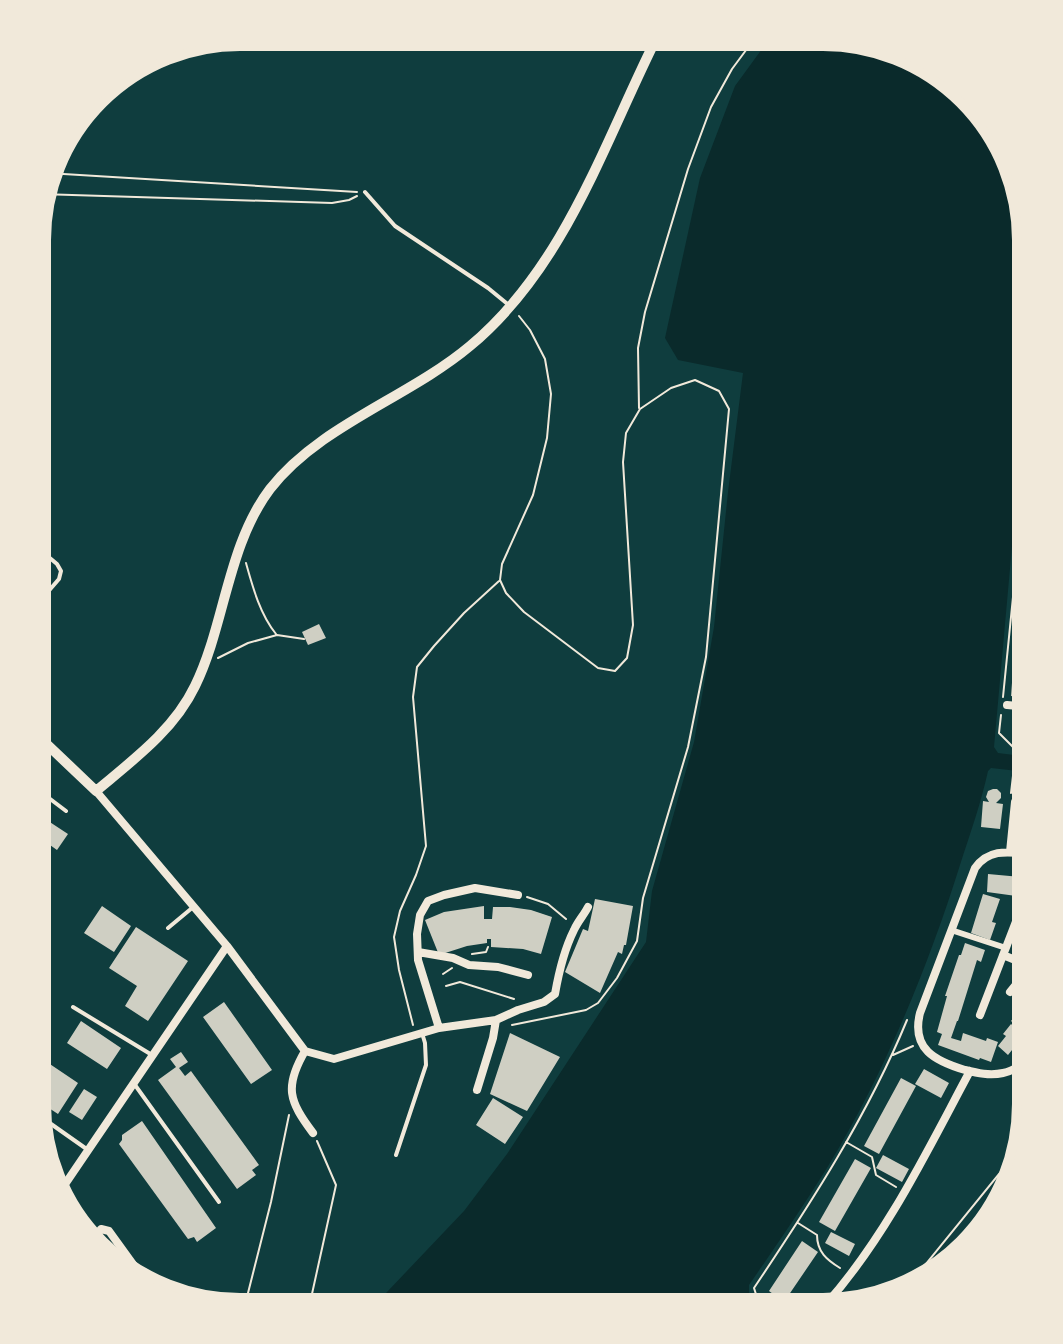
<svg xmlns="http://www.w3.org/2000/svg" width="1063" height="1344" viewBox="0 0 1063 1344" font-family="'Noto Serif',serif">
<style>
.water{fill:#0a2a2b}
.building{fill:#cfcfc3}
.lines{fill:none;stroke-linecap:round;stroke-linejoin:round}
.path{stroke:#f1e9da;stroke-width:2}
.service{stroke:#f1e9da;stroke-width:4}
.pedestrian{stroke:#f1e9da;stroke-width:6}
.minor{stroke:#f1e9da;stroke-width:8}
.tertiary{stroke:#f1e9da;stroke-width:10}
.rim{fill:none;stroke:#f1e9da;stroke-width:10}
</style>
<rect width="100%" height="100%" fill="#0f3d3e"/>
<path class="water" d="M773 34H850L939 67 1003 137 1031 240V388L1024 412 994 747 998 753 1022 756 1026 754 1031 724V846L1019 845 1025 775 1018 771 991 768 988 771C981 803 970 834 960 865 927 970 884 1074 827 1168 802 1208 776 1246 749 1285V1307L745 1312H368L464 1211 507 1154 646 942 652 891 694 742 714 627 728 492 743 373 678 360 665 338 700 178 735 86Z"/>
<path class="building" d="M33 563 45 572 34 587 37 589 33 594Z
M1021 564 1031 565V698L1011 696Z
M319 624 326 638 308 645 302 632Z
M993 789H997L1001 793V798L996 803 1003 804 1000 829 981 827 983 801 989 802 986 797 988 791Z
M33 811 68 834 57 850 33 833Z
M33 861 44 869 32 887V885Z
M988 874 1031 878 1030 898 987 892Z
M983 894 1000 899 992 922 996 923 990 940 971 933Z
M595 899 633 906 626 945H624L622 954 618 952 600 993 565 972 583 929 588 931Z
M102 906 131 926 114 952 84 933Z
M484 906V919H492L493 907H510L531 910 552 917 541 954 523 949 491 947V939H487V943L467 946 439 955 425 920 444 912Z
M136 927 188 961 148 1021 125 1006 137 986 109 968Z
M965 943 985 950 981 962 977 960 958 1021H957L951 1038 961 1041 963 1033 986 1041 987 1038 998 1042 991 1062 980 1058 979 1060 938 1045 942 1034 937 1032 947 996H945L959 955H961Z
M1031 997V1026L1025 1033 1011 1021Z
M224 1002 272 1070 251 1084 203 1017Z
M81 1021 121 1048 107 1069 67 1043Z
M1011 1024 1024 1035 1008 1055 998 1046 1006 1036 1003 1034Z
M510 1033 560 1057 527 1111 490 1094Z
M32 1052 78 1083 58 1114 32 1097Z
M181 1052 188 1062 179 1068 185 1076 191 1071 259 1165 252 1170 256 1175 237 1189 158 1080 176 1067 170 1059Z
M924 1069 949 1083 941 1098 915 1084Z
M901 1078 916 1086 879 1154 864 1146Z
M84 1089 97 1097 82 1120 69 1112Z
M493 1098 523 1117 505 1144 476 1125Z
M142 1121 216 1228 197 1242 194 1237 188 1239 119 1144 122 1140V1135Z
M43 1145 57 1155 49 1167Z
M883 1155 909 1169 902 1182 876 1168Z
M855 1159 871 1168 835 1231 819 1222Z
M831 1232 855 1244 849 1256 825 1243Z
M802 1241 818 1252 784 1302 769 1291Z"/>
<g class="lines">
<path class="path" d="M47 173 357 192
M40 194 332 203 349 200 357 196
M639 408 638 348 645 312 688 169 711 107 732 69 758 34
M1024 490 1031 491
M1018 536 1031 409
M246 563C253 588 260 614 276 634
M218 658 248 643 277 635 304 639
M1003 697 1019 537
M1001 715 999 733 1016 750 1011 793
M1028 802 1030 781
M527 897 548 904 566 919
M472 954 486 952 488 947
M443 974 452 968
M446 986 460 982 514 999
M413 1025 399 970 394 937 400 911 416 875 426 846 413 697 417 667 434 646 464 613 499 581
M512 1025 586 1010 598 1003 617 978 637 941 643 898 688 747 706 657 729 409 719 391 695 380 671 388 640 409 626 433 623 462 633 625 627 658 615 671 598 668 524 612 506 593 500 580 502 564 533 495 547 438 551 394 545 359 530 330 519 316
M893 1055 913 1046
M846 1142 872 1157 876 1175 896 1187
M798 1223 817 1235C817 1252 827 1260 840 1268
M904 1291 1021 1147
M239 1312 248 1293 271 1202 289 1115
M308 1312 336 1185 317 1141
M757 1312 760 1307 754 1288C811 1203 868 1115 907 1020"/>
<path class="service" d="M365 192 395 226 488 288 510 306
M33 609 59 579 61 571 57 564 33 544
M33 786 66 811
M33 847 43 854
M168 928 192 908
M73 1007 152 1055
M135 1085 219 1202
M34 1112 88 1150
M396 1155 426 1065 425 1043 422 1033"/>
<path class="pedestrian" d="M951 930 1006 948"/>
<path class="minor" d="M1029 538H1031
M1007 705 1031 707
M96 791 227 946 305 1051 334 1059 439 1028 496 1020 518 1010 544 1002 555 994C559 971 564 950 574 930 578 921 584 915 588 907
M1010 852 1015 802
M418 952 453 958 469 965 498 967 528 975
M1003 955 1020 962 1031 969
M1010 992 1031 966
M980 1015 1017 919 1025 912 1031 911
M439 1028 418 960 417 934 420 915 428 901 444 895 475 888 518 895
M305 1051C284 1087 289 1101 313 1133
M1031 1058C1022 1065 1013 1071 1003 1073 990 1076 977 1073 965 1070 935 1061 911 1049 920 1013L975 868C989 848 1009 852 1031 854
M477 1090 493 1038 496 1020
M57 1196 227 946
M92 1242 101 1229 109 1231 148 1285
M827 1303C887 1235 927 1151 970 1071"/>
<path class="tertiary" d="M33 731 96 791C133 760 174 730 195 686 225 625 227 546 270 489 320 425 408 398 470 346 566 266 604 142 659 33"/>
</g>
<path d="M0 0H1063V1344H0ZM240 46H823A194 194 0 0 1 1017 240V1104A194 194 0 0 1 823 1298H240A194 194 0 0 1 46 1104V240A194 194 0 0 1 240 46Z" fill="#f1e9da" fill-rule="evenodd"/>
<path class="rim" d="M240 46H823A194 194 0 0 1 1017 240V1104A194 194 0 0 1 823 1298H240A194 194 0 0 1 46 1104V240A194 194 0 0 1 240 46Z"/>
</svg>
